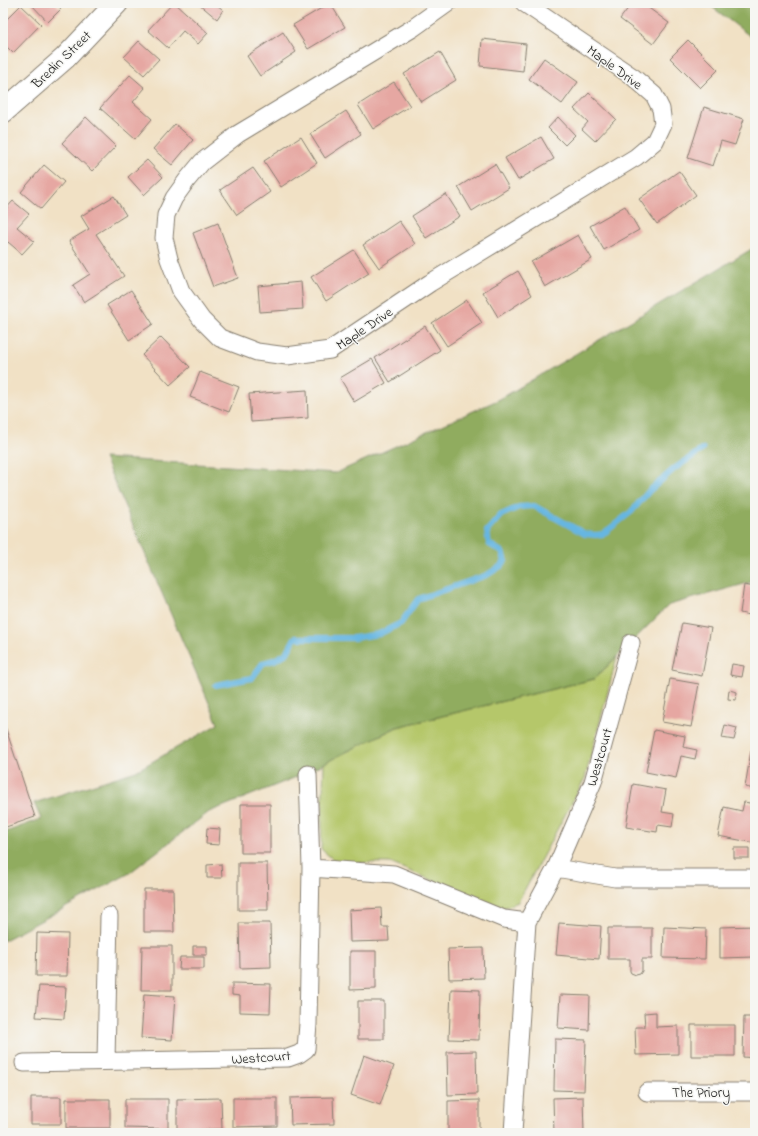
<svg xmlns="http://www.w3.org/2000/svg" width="758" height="1136" viewBox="0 0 758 1136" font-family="'Indie Flower',sans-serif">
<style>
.green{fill:#b5c76b;stroke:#687244}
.forest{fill:#90ac5f;stroke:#56643e}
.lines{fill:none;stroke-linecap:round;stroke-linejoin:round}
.stream{stroke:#66b6e1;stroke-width:6}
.building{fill:#e6a7a2}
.minor-casing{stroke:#867e70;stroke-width:19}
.secondary-casing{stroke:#867e70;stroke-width:24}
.minor{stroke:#fff;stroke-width:17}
.secondary{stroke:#fff;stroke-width:22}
.labels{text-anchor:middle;stroke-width:3;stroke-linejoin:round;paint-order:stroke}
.street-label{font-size:14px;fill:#1c1c1c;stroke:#f6f6f2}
</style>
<rect width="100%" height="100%" fill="#f6f6f2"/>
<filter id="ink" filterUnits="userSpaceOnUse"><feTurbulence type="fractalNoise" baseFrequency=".025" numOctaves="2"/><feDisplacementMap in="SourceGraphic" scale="8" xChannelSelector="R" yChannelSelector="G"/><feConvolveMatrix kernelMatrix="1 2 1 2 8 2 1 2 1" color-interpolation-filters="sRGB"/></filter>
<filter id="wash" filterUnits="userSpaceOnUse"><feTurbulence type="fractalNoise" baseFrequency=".012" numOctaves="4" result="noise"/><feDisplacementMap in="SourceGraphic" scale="16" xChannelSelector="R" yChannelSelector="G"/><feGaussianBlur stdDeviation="0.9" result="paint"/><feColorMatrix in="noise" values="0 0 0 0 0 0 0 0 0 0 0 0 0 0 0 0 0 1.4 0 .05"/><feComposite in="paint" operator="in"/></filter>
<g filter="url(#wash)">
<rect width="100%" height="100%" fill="#f1e1c5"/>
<path class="green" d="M617 657 585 778 518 902 502 909 390 863 336 862 321 849 324 763 397 727 594 679Z"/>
<path class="forest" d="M707 3H755V40Z
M755 247V581L669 605 594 679 397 727 344 753 304 774 209 812 128 874 3 941V833L41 819 34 803 136 771 218 724 104 458 336 473 500 399Z"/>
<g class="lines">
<path class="stream" d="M216 685 252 678 263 663 274 660 287 653 295 638H354L379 634 401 623 418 599 487 575 501 566 505 561 502 552 489 544 487 531 501 515 519 507 534 506 585 534 596 535 603 534 631 512 649 491 674 469 703 449"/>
</g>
<g id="blocks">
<path class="building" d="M30 3H57L56 4 61 9 48 22Z
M173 3H175L208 33 198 44 183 31 168 48 148 30Z
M198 3H215L223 10 217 19Z
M330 3 345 27 308 49 293 25Z
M632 3H642L669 23 653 44 620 19Z
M21 5 41 24 13 53 3 43V17L6 20Z
M283 32 296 52 260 76 247 56Z
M482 39 526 44 523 71 480 66Z
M688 40 718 70 700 88 670 58Z
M139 41 159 59 144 75 124 57Z
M440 52 456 80 421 102 404 74Z
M544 58 578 82 562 104 529 79Z
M130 75 145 88 133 102 152 119 135 139 100 108Z
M394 82 410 106 373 129 358 105Z
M589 93 616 119 595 141 582 129 588 122 574 109Z
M704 107 744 119 735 145 721 141 713 166 688 158Z
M346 111 361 134 325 158 310 134Z
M86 117 116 146 92 171 62 143Z
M558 117 575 135 565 145 548 128Z
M175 124 193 140 172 165 153 149Z
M301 137 317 163 281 187 264 161Z
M541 137 554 159 518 180 505 158Z
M147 160 163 177 144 195 128 177Z
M495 164 509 188 472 211 458 187Z
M44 165 64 182 41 209 21 192Z
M253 168 270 192 237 215 220 190Z
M679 171 696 195 657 224 639 199Z
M446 194 460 216 426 238 412 216Z
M114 196 126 215 96 234 124 276 84 302 73 285 90 274 69 241 89 229 81 216Z
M13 201 29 214 17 227 34 241 22 254 8 242 3 248V212Z
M625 206 639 230 604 250 590 226Z
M399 221 415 244 379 268 363 245Z
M218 223 238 278 213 287 193 233Z
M578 235 592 259 545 287 531 262Z
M354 250 369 273 326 301 311 277Z
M518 271 532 295 498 317 483 292Z
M301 282 303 309 260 312 258 286Z
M131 290 153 324 129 340 107 305Z
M467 300 482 323 447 346 432 323Z
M425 326 440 350 390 382 375 358Z
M161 337 190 367 170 385 142 355Z
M372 359 386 383 354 402 340 378Z
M200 372 239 387 229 412 190 397Z
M307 390 308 418 251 422 249 394Z
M744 585 755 587V601L752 600 750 615 740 613Z
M682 623 711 628 702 676 672 670Z
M732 664 744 666 742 677 730 675Z
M670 679 699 684 691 727 662 722Z
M729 690 737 692 736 700 728 699Z
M3 720 35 817 3 828Z
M725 725 737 728 734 740 722 738Z
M654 730 685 736 683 747 697 750 695 759 681 756 676 778 646 772Z
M751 751 755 752V789L745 787Z
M633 784 666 790 662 812 674 814 672 827 658 825 657 832 626 827Z
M744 802 755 804V843L718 836 724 807 742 811Z
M241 804H270V853H241Z
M207 828 220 829 219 845 206 844Z
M734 848H749V858H734Z
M238 863H267L268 910H238Z
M221 864 222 878H207V865Z
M144 889H173L174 932H144Z
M381 908 382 927H388L389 941 350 942 349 910Z
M239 923H270L271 967 240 968Z
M559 923 601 926 599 959 556 955Z
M755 926V957L720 958V927Z
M664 927 706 929 705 959 663 958Z
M608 928H652V959H642V971L640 974 636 975 631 973 630 971V959H608Z
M37 933 68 934 67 976H36Z
M142 946H172V990H141Z
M193 946H207V955H193Z
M483 948 484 978 449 979 448 949Z
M350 951H376V989L350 990Z
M180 957H204V969H179Z
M232 983 271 984 270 1013 240 1012V996L232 995Z
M39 986 66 987 64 1019 36 1017Z
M451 989 480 990 479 1040 449 1039Z
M144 994 175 996 172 1040 141 1038Z
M560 995 590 996 589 1030 558 1028Z
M358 1001H384V1039H358Z
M656 1012V1027L678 1026V1054L636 1055 635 1027H645L644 1013Z
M744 1017H755V1058L743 1057Z
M691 1025H735V1056H691Z
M555 1039 586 1040 584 1091 554 1090Z
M476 1051 477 1094 448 1095 447 1052Z
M364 1055 394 1066 380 1105 351 1095Z
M31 1097H61V1124H31Z
M333 1097 334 1124 291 1125 290 1098Z
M583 1097 584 1133H554L553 1098Z
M221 1098 222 1129 177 1130V1099Z
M233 1098H277V1126L233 1127Z
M66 1099H110V1128H66Z
M125 1099H168V1129L125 1128Z
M479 1100V1133H448V1101Z"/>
</g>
</g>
<g filter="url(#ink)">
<use href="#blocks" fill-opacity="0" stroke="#867e70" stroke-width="1"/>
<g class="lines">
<defs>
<path id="minor" d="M448 3 413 28 238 134 202 162 187 180 174 198 166 215 164 238 169 259 181 291 202 320 220 338 257 352 287 356 330 350 430 283 636 157 655 141 663 124 661 109 654 95 633 77 524 3
M311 868 394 874 504 919 527 922
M556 868 615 878H755
M106 1061 109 916
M24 1063 288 1058 299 1054 306 1049 308 1024 311 868 308 774
M647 1092H755
M513 1133 527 922 556 868 593 782 631 643"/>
<path id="secondary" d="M3 112 65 58 117 3"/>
</defs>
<use href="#minor" class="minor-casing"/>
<use href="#secondary" class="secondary-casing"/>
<use href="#minor" class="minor"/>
<use href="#secondary" class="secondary"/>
</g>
</g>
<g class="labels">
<g class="street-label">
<text transform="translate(61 59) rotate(-44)" y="5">Bredin Street</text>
<text transform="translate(615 67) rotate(36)" y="5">Maple Drive</text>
<text transform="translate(364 328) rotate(-34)" y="5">Maple Drive</text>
<text transform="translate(599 757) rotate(-74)" y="5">Westcourt</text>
<text transform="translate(261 1057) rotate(-4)" y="5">Westcourt</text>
<text x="701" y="1097">The Priory</text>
</g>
</g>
<rect width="758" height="1136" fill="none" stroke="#f6f6f2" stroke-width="16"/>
</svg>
